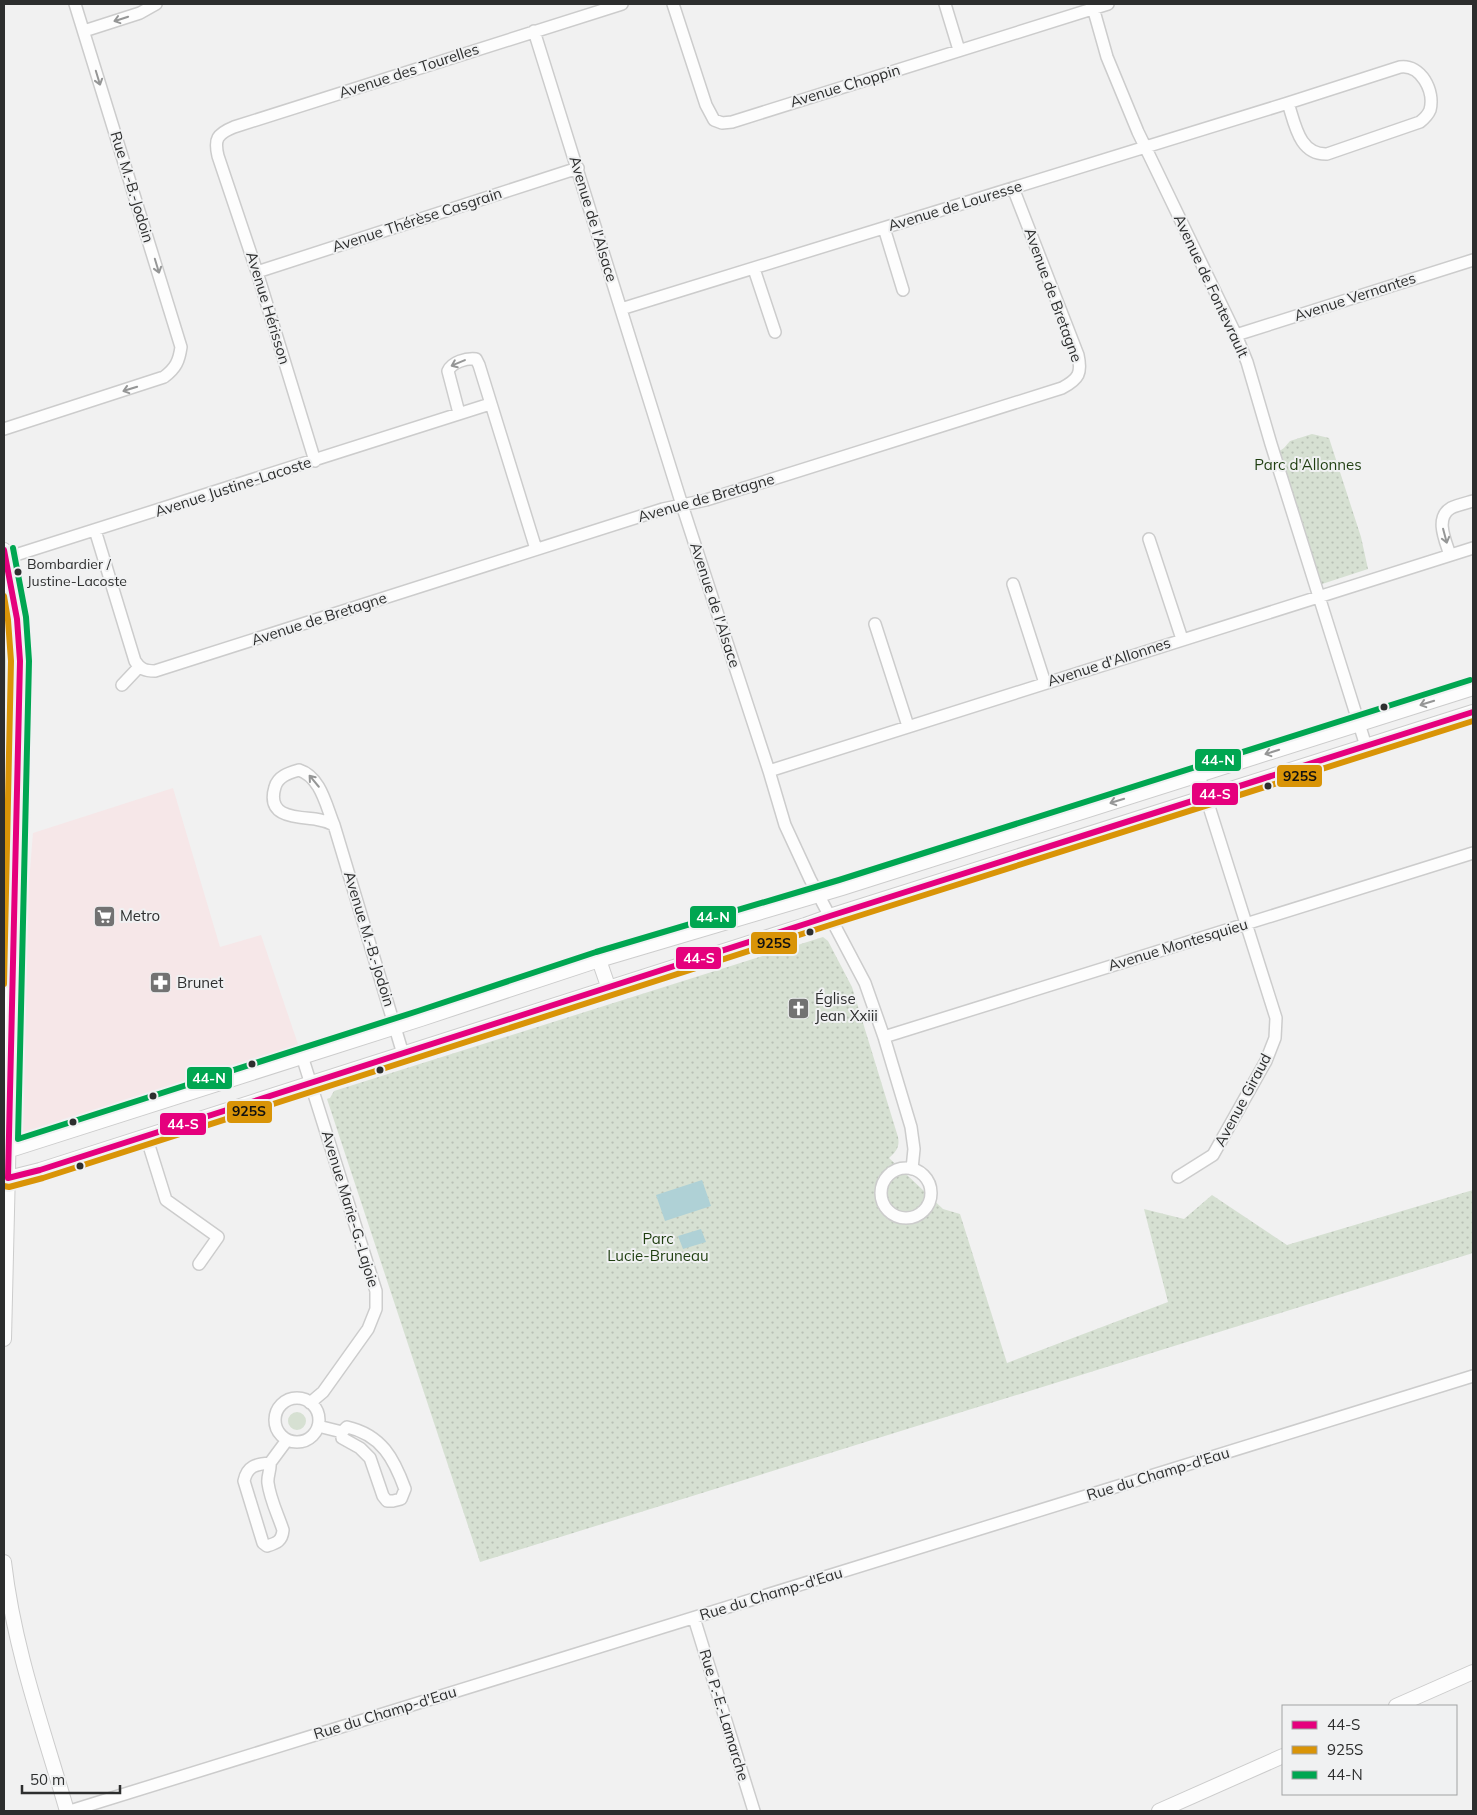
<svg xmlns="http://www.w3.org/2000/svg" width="1477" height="1815" viewBox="0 0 1477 1815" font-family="Mulish,sans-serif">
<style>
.commercial{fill:#f6e7e8}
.grass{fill:#d6e0d2}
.park{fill:url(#park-dots)}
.water{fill:#afd1d6}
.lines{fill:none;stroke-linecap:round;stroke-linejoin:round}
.minor-casing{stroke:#ccc;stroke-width:14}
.tertiary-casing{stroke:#ccc;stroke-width:16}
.minor{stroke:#fdfdfd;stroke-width:11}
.tertiary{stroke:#fdfdfd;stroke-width:14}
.bus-1-casing{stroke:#f0f1f2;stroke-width:10}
.bus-2-casing{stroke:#f0f1f2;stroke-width:10}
.bus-3-casing{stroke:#f0f1f2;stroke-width:10}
.bus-1{stroke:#e5007d;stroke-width:6}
.bus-2{stroke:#d99407;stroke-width:6}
.bus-3{stroke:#00a651;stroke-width:6}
.oneway{stroke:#959696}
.bus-dot{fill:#2d2e2e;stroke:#f0f1f2;stroke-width:2}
.labels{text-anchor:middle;stroke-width:4;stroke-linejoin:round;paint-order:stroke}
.bus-label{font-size:14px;fill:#2d2e2e;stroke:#f0f1f2;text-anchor:start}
.street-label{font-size:15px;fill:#2d2e2e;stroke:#f0f1f2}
.park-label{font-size:15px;fill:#1f3e10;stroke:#f0f1f2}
.poi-label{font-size:15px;fill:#2d2e2e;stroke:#f0f1f2;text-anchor:start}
.line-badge{stroke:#f0f1f2;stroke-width:2}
.badge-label{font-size:14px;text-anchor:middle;font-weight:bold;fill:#fff}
.pale-badge-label{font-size:14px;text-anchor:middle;font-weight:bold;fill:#111}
</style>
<defs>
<pattern id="park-dots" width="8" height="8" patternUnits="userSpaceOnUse" patternTransform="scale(1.25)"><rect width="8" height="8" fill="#d6e0d2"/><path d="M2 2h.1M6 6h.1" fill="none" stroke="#b8c0b5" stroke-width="1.8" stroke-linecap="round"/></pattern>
</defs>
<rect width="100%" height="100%" fill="#f1f1f1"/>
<path class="commercial" d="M173 788 220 947 261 935 302 1056 9 1151V1132L33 833Z"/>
<path class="grass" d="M4 581 11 583 19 760 4 763Z
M288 1421a9 9 0 1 1 18 0a9 9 0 1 1-18 0Z"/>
<path class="park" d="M1312 434 1329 438 1361 537 1368 569 1319 585 1275 454 1284 448 1290 441Z
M823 937 828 941 852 987 898 1137C900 1147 896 1152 889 1158L943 1209 960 1214 1007 1363 1168 1302 1144 1209 1184 1219 1212 1195 1287 1245 1473 1190V1253L480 1562 327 1099 330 1098 334 1091Z"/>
<path class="water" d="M702 1180 711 1206 665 1221 656 1195Z
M701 1229 706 1242 683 1249 678 1236Z"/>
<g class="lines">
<defs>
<path id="minor" d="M673 4 706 105 714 120 722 123 732 122 1108 4
M945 4 959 50
M1092 4 1107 57 1138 132 1236 335 1247 362 1271 444 1366 746
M84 31 140 13 156 4
M534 31 682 505 769 771 785 825 810 879 865 983 884 1037 911 1127 914 1149 912 1169
M884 228 903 290
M754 269 775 332
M257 272 578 168
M621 309 1288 103 1400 67C1421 64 1435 91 1430 110 1428 115 1425 118 1420 122L1327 154C1299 155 1295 124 1288 103
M1236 335 1473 260
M459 413 448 371C452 362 466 358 476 359L479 365 536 549
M4 429 164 377C176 368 179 361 181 347L75 4
M315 461 257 272 218 156C214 139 217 134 234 127L622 4
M95 530 135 661C140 669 145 671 155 671L663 509 706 500 1062 388C1079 379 1082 373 1078 355L1013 188
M1149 539 1182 639
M1450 555C1446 542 1434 518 1451 508 1457 505 1466 503 1473 501
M6 558 490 404
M1013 584 1045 683
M875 624 908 726
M122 685 139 667
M769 771 1473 548
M334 825C328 822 322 820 315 819 295 817 266 817 275 787 278 776 289 773 299 770 321 777 326 806 334 825L403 1054
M884 1037 1473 853
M302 1056 376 1291V1309L368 1329 323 1392 310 1403
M146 1136 166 1200 218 1237 199 1264
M881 1193a25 25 0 1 1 50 0a25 25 0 1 1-50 0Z
M1178 1177 1213 1155 1266 1061 1275 1038 1276 1018 1199 775
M275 1420a22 22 0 1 1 44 0a22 22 0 1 1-44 0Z
M318 1426 342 1432
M347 1427C382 1435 394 1459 405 1489L401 1499 393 1501H387L383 1496 370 1458 360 1448 342 1438V1432Z
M270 1463C256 1464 247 1466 244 1481L263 1543 267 1546C277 1543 282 1541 283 1530 278 1515 270 1499 268 1483 267 1476 271 1470 270 1463L287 1440
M694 1618 754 1811
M70 1811 1473 1376"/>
<path id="tertiary" d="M4 550 17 619 20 661 4 1339
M599 960 609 989
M4 1152 421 1019 599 960 842 888 1473 688
M4 1179 40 1170 805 925 830 916 1473 712
M4 1562C14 1649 43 1728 67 1811
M1396 1706 1473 1672
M1159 1811 1283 1756"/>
</defs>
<use href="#minor" class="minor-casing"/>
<use href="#tertiary" class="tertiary-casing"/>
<use href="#minor" class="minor"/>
<use href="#tertiary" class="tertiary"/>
<defs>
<path id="bus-1" d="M4 550 17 619 20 661 8 1178 40 1170 830 916 1473 712"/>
<path id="bus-2" d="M4 596 8 620 11 661 4 984
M4 1186 9 1187 43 1178 833 924 1473 721"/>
<path id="bus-3" d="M13 548 26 617 29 661 18 1139 418 1011 596 952 839 880 1470 680"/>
</defs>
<use href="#bus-1" class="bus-1-casing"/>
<use href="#bus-2" class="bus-2-casing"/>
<use href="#bus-3" class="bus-3-casing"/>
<use href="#bus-1" class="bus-1"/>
<use href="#bus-2" class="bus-2"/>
<use href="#bus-3" class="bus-3"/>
</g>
<defs><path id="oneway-shaft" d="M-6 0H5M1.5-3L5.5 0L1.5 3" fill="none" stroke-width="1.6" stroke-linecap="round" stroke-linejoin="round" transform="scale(1.25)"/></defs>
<g class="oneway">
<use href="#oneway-shaft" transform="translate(121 19) rotate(162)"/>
<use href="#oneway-shaft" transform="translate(98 78) rotate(73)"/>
<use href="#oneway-shaft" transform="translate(157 266) rotate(73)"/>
<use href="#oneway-shaft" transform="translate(458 363) rotate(157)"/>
<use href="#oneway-shaft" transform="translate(130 389) rotate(163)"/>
<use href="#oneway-shaft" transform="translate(1445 536) rotate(75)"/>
<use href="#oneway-shaft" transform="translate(1427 703) rotate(163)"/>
<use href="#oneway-shaft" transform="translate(1272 752) rotate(162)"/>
<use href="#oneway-shaft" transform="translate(314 781) rotate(-130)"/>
<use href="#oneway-shaft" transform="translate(1117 801) rotate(163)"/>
</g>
<defs>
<symbol id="supermarket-square" viewBox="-11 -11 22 22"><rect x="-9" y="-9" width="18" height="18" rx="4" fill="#727272" stroke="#f0f1f2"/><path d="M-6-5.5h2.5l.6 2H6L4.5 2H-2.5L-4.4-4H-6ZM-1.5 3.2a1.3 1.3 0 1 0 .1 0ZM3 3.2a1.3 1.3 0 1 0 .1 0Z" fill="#fff"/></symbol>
<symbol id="pharmacy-square" viewBox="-11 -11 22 22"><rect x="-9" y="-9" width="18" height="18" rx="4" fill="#727272" stroke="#f0f1f2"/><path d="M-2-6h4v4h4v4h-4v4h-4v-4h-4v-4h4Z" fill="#fff"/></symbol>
<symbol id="church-square" viewBox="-11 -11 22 22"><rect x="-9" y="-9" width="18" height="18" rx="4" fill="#727272" stroke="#f0f1f2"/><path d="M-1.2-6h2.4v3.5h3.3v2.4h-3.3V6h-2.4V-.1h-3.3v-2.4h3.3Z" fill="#fff"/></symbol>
</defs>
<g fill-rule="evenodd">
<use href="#supermarket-square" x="92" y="904" width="25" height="25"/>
<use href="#pharmacy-square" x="148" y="970" width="25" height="25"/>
<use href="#church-square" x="786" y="996" width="25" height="25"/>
</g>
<g class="bus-dot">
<circle cx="18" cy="572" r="4.5"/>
<circle cx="1384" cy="707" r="4.5"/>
<circle cx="1268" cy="786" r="4.5"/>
<circle cx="810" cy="932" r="4.5"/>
<circle cx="252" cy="1064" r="4.5"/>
<circle cx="380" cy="1070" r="4.5"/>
<circle cx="153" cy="1096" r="4.5"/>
<circle cx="73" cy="1122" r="4.5"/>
<circle cx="80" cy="1166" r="4.5"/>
</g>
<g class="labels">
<g class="bus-label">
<text x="27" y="569">Bombardier /<tspan x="27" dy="17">Justine-Lacoste</tspan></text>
</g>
<g class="street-label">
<text transform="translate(409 71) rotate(-18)" y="5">Avenue des Tourelles</text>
<text transform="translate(845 86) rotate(-17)" y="5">Avenue Choppin</text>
<text transform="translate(132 187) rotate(73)" y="5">Rue M.-B.-Jodoin</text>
<text transform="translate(955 206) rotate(-17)" y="5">Avenue de Louresse</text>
<text transform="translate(593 219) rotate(73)" y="5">Avenue de l'Alsace</text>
<text transform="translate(417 220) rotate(-18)" y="5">Avenue Thérèse Casgrain</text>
<text transform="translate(1211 286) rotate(65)" y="5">Avenue de Fontevrault</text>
<text transform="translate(1053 295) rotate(70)" y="5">Avenue de Bretagne</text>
<text transform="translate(1355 297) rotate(-18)" y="5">Avenue Vernantes</text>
<text transform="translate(268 308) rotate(73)" y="5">Avenue Hérisson</text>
<text transform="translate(233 487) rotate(-18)" y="5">Avenue Justine-Lacoste</text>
<text transform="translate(706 498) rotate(-16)" y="5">Avenue de Bretagne</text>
<text transform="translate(715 605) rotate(72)" y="5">Avenue de l'Alsace</text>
<text transform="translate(319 619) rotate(-18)" y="5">Avenue de Bretagne</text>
<text transform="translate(1109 662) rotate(-18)" y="5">Avenue d'Allonnes</text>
<text transform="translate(369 939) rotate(73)" y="5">Avenue M.-B.-Jodoin</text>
<text transform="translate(1178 945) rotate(-17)" y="5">Avenue Montesquieu</text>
<text transform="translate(1243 1100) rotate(-62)" y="5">Avenue Giraud</text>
<text transform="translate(350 1209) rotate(73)" y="5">Avenue Marie-G.-Lajoie</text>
<text transform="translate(1158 1474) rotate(-17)" y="5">Rue du Champ-d'Eau</text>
<text transform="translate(771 1594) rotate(-17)" y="5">Rue du Champ-d'Eau</text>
<text transform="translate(385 1713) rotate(-17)" y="5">Rue du Champ-d'Eau</text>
<text transform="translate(724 1715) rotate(73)" y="5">Rue P.-E.-Lamarche</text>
</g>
<g class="park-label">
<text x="1308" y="470">Parc d'Allonnes</text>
<text x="658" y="1244">Parc<tspan x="658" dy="17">Lucie-Bruneau</tspan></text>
</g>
<g class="poi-label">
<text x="120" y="921">Metro</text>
<text x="177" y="988">Brunet</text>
<text x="815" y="1004">Église<tspan x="815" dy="17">Jean Xxiii</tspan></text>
</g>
</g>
<g class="line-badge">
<rect x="1194" y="748" width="48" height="24" rx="5" fill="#00a651"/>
<rect x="1276" y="764" width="47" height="24" rx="5" fill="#d99407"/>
<rect x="1191" y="782" width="48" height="24" rx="5" fill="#e5007d"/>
<rect x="689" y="905" width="48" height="24" rx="5" fill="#00a651"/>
<rect x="750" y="931" width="48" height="24" rx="5" fill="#d99407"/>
<rect x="675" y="946" width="47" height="24" rx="5" fill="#e5007d"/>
<rect x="186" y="1066" width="47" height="24" rx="5" fill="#00a651"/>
<rect x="226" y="1100" width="47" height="24" rx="5" fill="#d99407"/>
<rect x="159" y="1112" width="48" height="24" rx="5" fill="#e5007d"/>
</g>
<g class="badge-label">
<text x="1218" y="765">44-N</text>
<text x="1215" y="799">44-S</text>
<text x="713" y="922">44-N</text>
<text x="699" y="963">44-S</text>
<text x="209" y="1083">44-N</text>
<text x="183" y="1129">44-S</text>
</g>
<g class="pale-badge-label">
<text x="1300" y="781">925S</text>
<text x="774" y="948">925S</text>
<text x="249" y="1116">925S</text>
</g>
<rect width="1477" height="1815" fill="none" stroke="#2d2e2e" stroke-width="10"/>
<rect x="1282" y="1705" width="175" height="90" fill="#f0f1f2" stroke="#a2a3a4"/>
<rect x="1292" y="1721" width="25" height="8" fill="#e5007d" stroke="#a2a3a4"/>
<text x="1327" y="1730" font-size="15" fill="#2d2e2e">44-S</text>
<rect x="1292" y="1746" width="25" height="8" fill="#d99407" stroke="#a2a3a4"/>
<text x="1327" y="1755" font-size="15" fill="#2d2e2e">925S</text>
<rect x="1292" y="1771" width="25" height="8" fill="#00a651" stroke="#a2a3a4"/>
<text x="1327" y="1780" font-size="15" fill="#2d2e2e">44-N</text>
<path d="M22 1785v8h98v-8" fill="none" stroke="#2d2e2e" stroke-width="2.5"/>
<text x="30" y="1785" font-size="15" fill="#2d2e2e" stroke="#f0f1f2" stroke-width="4" paint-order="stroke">50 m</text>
</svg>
